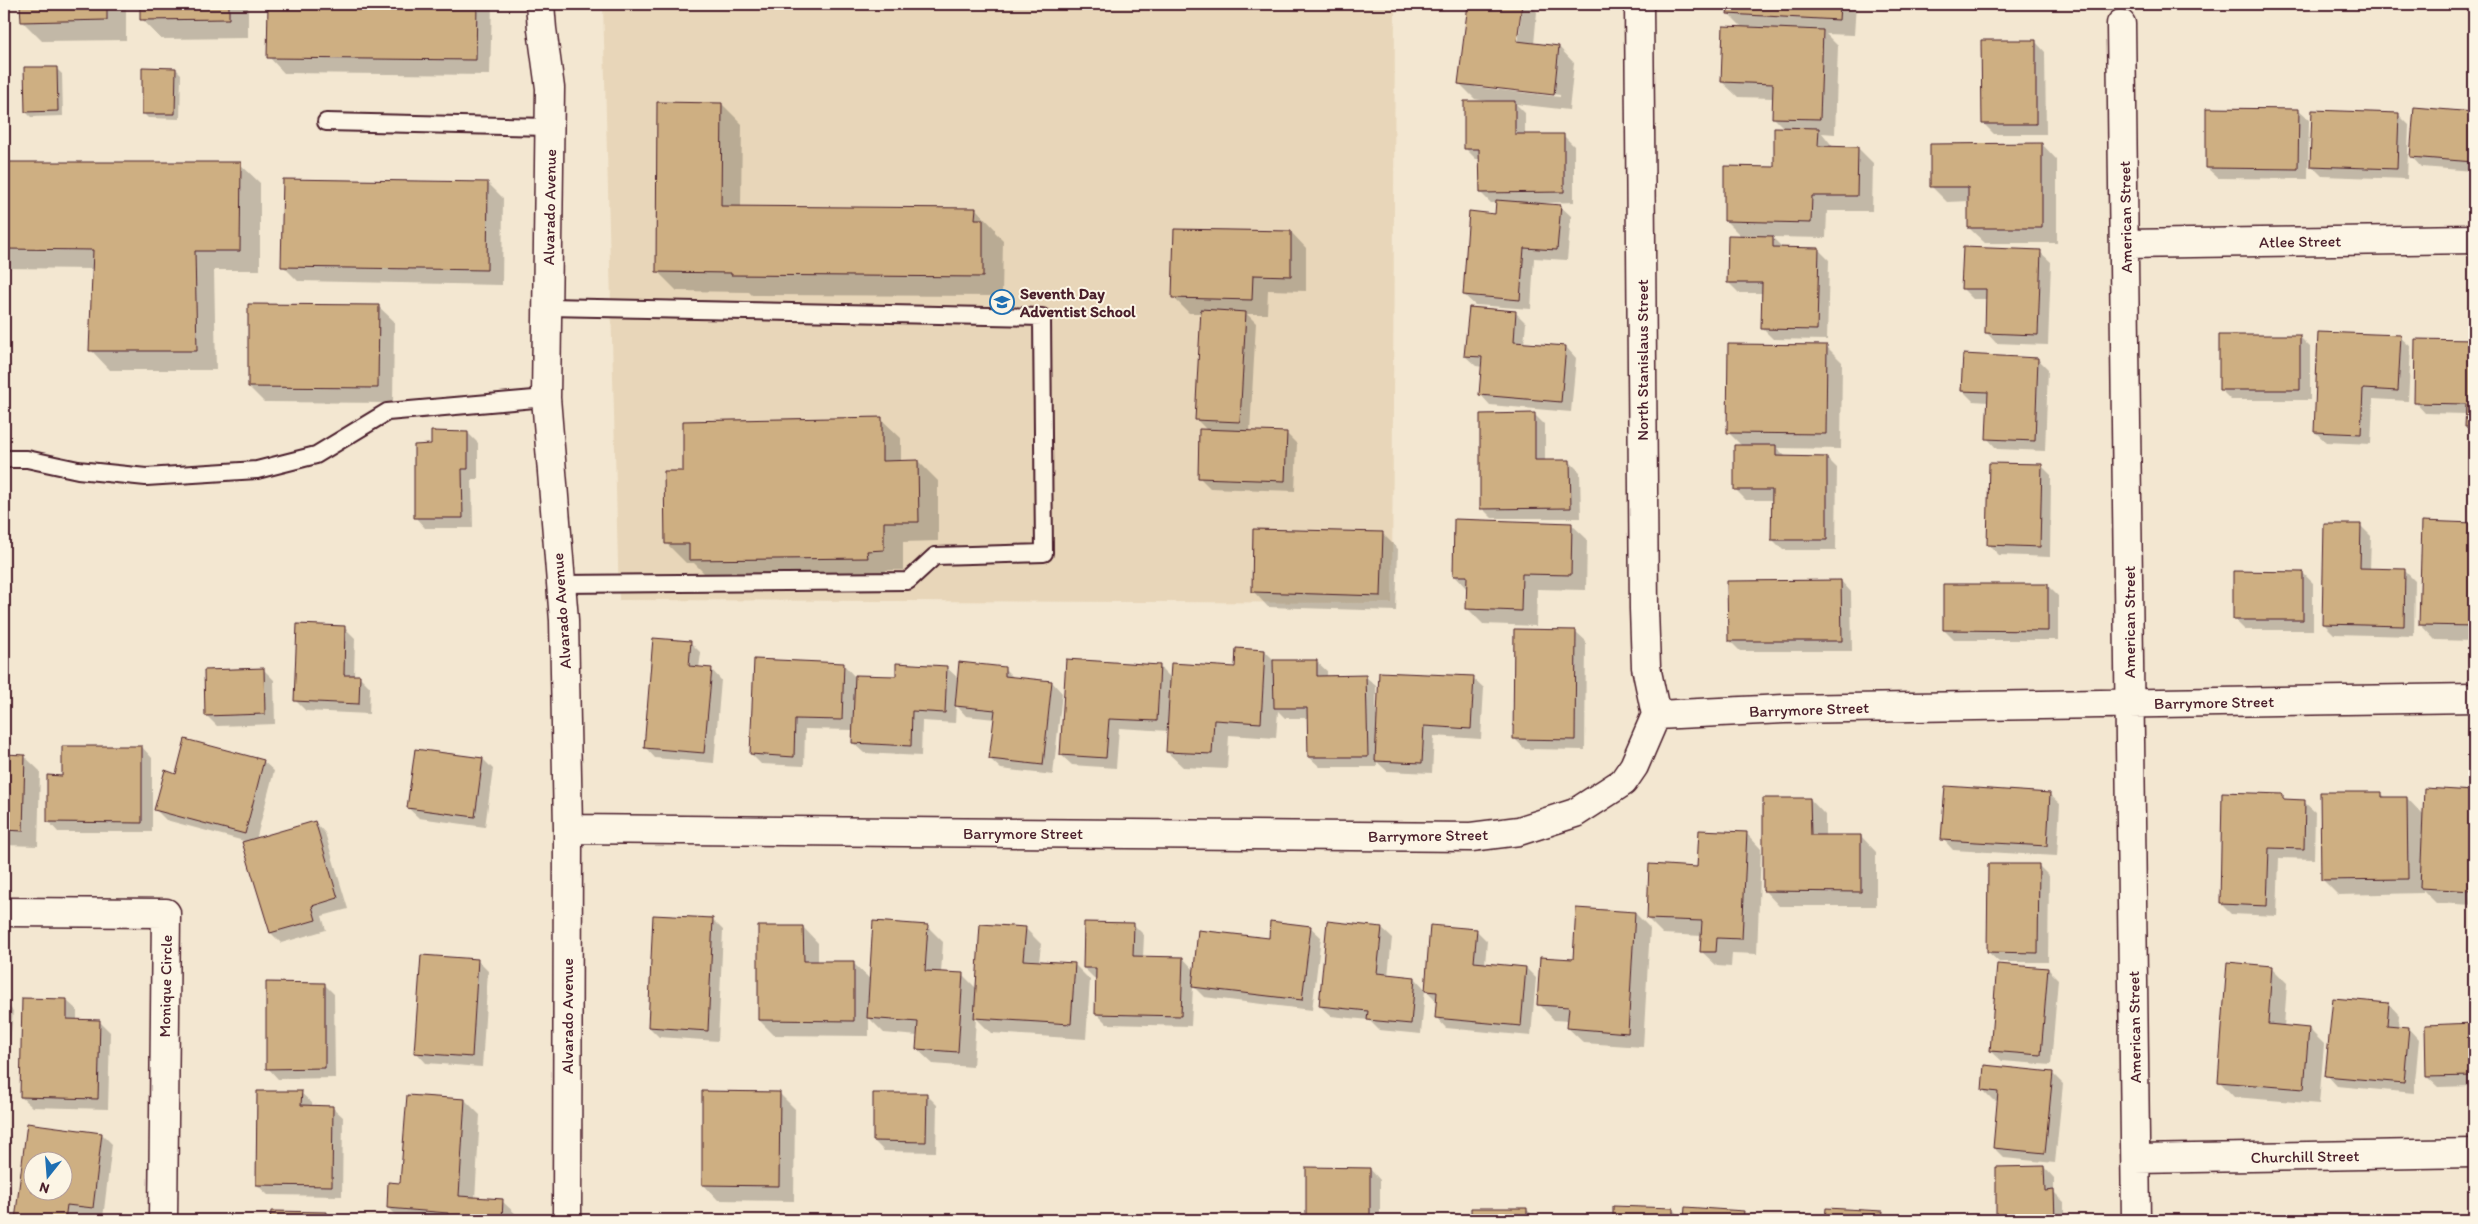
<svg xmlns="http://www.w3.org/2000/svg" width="2478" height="1224" viewBox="0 0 2478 1224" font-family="Itim,sans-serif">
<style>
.built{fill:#e8d6b9}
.shadow{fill:#0003;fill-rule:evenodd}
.building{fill:#ceaf82;stroke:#4a1f2b;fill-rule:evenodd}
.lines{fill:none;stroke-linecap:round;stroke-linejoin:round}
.lane-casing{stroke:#4a1f2b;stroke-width:20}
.street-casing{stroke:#4a1f2b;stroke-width:31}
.lane{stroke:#fcf5e5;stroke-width:16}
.street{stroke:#fcf5e5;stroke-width:28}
.labels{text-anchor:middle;stroke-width:4;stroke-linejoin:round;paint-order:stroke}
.street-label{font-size:16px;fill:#4a1f2b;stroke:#fcf5e5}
.poi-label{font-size:16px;font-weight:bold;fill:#4a1f2b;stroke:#fcf5e5;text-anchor:start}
</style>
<rect width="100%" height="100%" fill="#f3e7d1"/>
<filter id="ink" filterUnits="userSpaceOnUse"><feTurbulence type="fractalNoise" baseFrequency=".02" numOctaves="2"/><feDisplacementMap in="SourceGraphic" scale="10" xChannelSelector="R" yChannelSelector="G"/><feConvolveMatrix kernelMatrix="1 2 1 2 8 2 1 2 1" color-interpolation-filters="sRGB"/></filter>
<g filter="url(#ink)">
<path class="built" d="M603 4H1395L1392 603 619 600Z"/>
<path class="shadow" d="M22 4H126V40L42 41 22 21Z
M141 4H248V38L161 39 142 19Z
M269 4H492L490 75 284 73 269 57Z
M1469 4H1529L1537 12 1534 44 1559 47 1574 63 1569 110 1516 104 1525 113V136L1563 135 1574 146V202L1542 203V205L1560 206 1571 216 1567 260 1534 258 1531 309 1475 305 1464 295 1496 215 1497 203H1491L1481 193 1480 159H1476L1466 149 1487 101 1475 99 1460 84ZM1520 8H1522L1518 47H1516ZM1475 85 1560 95V97L1475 87Z
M1729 4H1856L1854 35 1826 34 1838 46 1835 134 1822 133 1834 148H1858L1873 163 1872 211H1827L1826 238 1772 237 1783 248 1818 249 1829 260 1827 340 1773 339 1763 329V293H1739L1728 282 1741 236 1725 220 1775 168 1785 129 1773 117 1774 98 1738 97 1722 82 1743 28 1729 14Z
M2092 4H2208H2203V8L2106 10 2100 4Z
M2035 41 2045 52 2046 134H1994L1983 123Z
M57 69 62 74 63 116 31 117 26 112Z
M176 69 181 74 180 119 148 118 143 113Z
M722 104 742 124 741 208 976 209 995 229V232L1003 240 1002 296 752 295 749 292 677 291 657 271Z
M2415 108 2474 113V171L2421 167 2411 156Z
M2298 110 2309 120 2308 179 2218 178 2207 168Z
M2398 114 2409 125 2407 179 2322 176 2311 165Z
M2042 144 2057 160V243H1985L1969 228V201L1947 202 1931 186Z
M4 163 240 164 260 183V270H214L216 370H110L91 350 94 269 4 268Z
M488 183 503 198 502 285 298 281 283 266Z
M1291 232 1306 248V291L1268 290 1267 314H1247L1256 323 1250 432 1286 433 1297 444 1295 491 1210 488 1199 477 1207 430 1196 419 1202 313H1189L1174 298Z
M2040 252 2051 262 2048 345 1996 343 1986 332 1987 299H1973L1962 288Z
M378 306 394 321 393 403 264 402 249 387Z
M1516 313 1526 323 1524 344 1566 347 1576 358 1571 412 1490 405 1480 394 1483 367 1476 366 1465 356Z
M2300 337 2310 347V400H2231L2220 389Z
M2400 337 2411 347 2408 401 2373 399 2371 444 2326 442 2315 432Z
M2416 340 2474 341V434L2467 426V414L2425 413 2415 402Z
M1826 346 1842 362 1841 449 1777 448 1787 458H1827L1837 468 1836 550H1783L1772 539 1773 500H1746L1735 489 1742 446 1728 432Z
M2038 359 2048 369 2045 451 1997 449 1987 438 1989 402 1973 401 1963 391Z
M1534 414 1545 425V461H1569L1580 472 1581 518H1492L1482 508Z
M881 419 901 438V462L918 461 938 481V541L903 542V570H886L887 577 710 579 694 563H686L666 543 684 472Z
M468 433 478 443V479H472L473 528H425L415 517 432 446Z
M2041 465 2051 475 2050 557 1999 555 1989 545Z
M2423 523 2474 525V641L2435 640 2420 624Z
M1571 524 1587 539 1586 590 1537 589 1536 626 1483 624 1467 608 1468 590 1454 575Z
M2361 526 2371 536 2370 570H2404L2415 581 2414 636 2334 634 2324 624Z
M1383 534 1398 549 1396 611 1268 607 1253 591Z
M2303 573 2313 583V630H2245L2234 619Z
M1841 581 1851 592 1852 651H1740L1730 641Z
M2047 585 2058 596V640H1954L1944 630Z
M345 628 355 638 354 676 360 677 370 687 369 714 306 711 296 701Z
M1575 631 1586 641 1585 750 1525 749 1515 739Z
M690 642 701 653 699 668 711 669 721 680 714 763 655 758 645 747Z
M1265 651 1275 661H1316L1327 671V677L1365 676 1376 686V716L1473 678 1484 688 1481 739 1434 736 1432 773 1387 771 1377 762V767H1320L1309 757 1308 718H1285L1278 711 1276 738 1229 735 1227 769 1183 767 1167 752 1169 731 1119 728 1116 768 1072 765 1061 755 1160 667 1172 679 1236 668Z
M844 665 854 676 897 678 946 667 959 679 1005 669 1014 678 1052 682 1062 693 1053 775 1001 769 990 759 995 719 966 716 956 705 955 723 922 721 921 756 864 753 853 743 854 730 805 729 804 766 761 764 751 754Z
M264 670 274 680 275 724 217 726 206 715Z
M142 747 152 758V832H58L48 821 63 777Z
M4 756H24L40 771 38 846 4 845Z
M483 759 493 769 485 827 419 818 408 808Z
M263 761 274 771 256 840 315 822 325 833 348 909 322 916 326 930 281 943 271 933 248 842 166 820 156 810 177 775Z
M2425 789 2474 792V905L2436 903 2423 890V893L2338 895 2322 879 2381 793 2387 799 2407 798 2424 816Z
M2049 794 2060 804 2057 856 1953 850 1943 839Z
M2282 796 2288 801 2304 802 2315 812 2314 859 2279 858 2277 916 2231 914 2221 904Z
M1810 799 1825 815V836H1861L1876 852V906H1779L1764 890Z
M1746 833 1761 849 1757 954 1732 953 1731 967 1717 966 1701 951 1702 936 1663 934 1648 919 1698 868Z
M2039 866 2049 876 2048 962H1999L1988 952Z
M1635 913 1650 928 1643 1047 1584 1043 1568 1028 1569 1021 1554 1020 1539 1004 1574 961Z
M713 920 723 930 718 1041 659 1037 649 1027Z
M1134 925 1144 935 1143 957 1183 958 1195 971 1270 939 1310 927 1321 937 1312 1010 1204 997 1193 986 1191 1026 1107 1024 1096 1013 1097 978H1094L1084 968Z
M927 926 943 942 941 973 963 975 977 989 1025 928 1041 944 1039 962 1074 964 1090 980 1086 1039 991 1033 976 1018 973 1067 933 1064 917 1049 918 1036 884 1033 869 1018V1036L774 1035 759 1020 803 927 818 943V963H853L871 980Z
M1381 928 1392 938 1388 976 1415 978 1426 990 1476 930 1487 941 1485 964 1526 968 1536 978 1531 1036 1446 1028 1436 1017V1001L1425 990 1421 1034 1379 1030 1369 1020 1331 1016 1320 1006Z
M478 961 488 971 482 1067 426 1063 416 1052Z
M2272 968 2287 983 2284 1027 2309 1029 2324 1044 2319 1104 2234 1097 2219 1081Z
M2048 969 2058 979 2051 1065 2002 1061 1991 1051Z
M324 984 334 994 335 1078 278 1079 268 1068Z
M2334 999 2389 1004 2399 1015 2398 1027 2409 1028 2419 1039 2414 1093 2337 1086 2327 1075Z
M66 1000 77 1010V1020L99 1021 110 1032 108 1109 32 1107 21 1097Z
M4 1002 13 1011 4 1109Z
M2474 1025V1086L2438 1087 2427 1077 2426 1026Z
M2052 1073 2063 1084 2055 1163 2004 1158 1994 1148 1998 1101 1993 1100 1983 1090Z
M301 1093 312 1103V1106L332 1107 343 1117 342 1196 268 1195 257 1185Z
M779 1093 795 1109 794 1201 718 1200 703 1184Z
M926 1094 937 1105 936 1152 884 1151 874 1141Z
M465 1100 480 1115 475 1199 502 1201 518 1216 517 1220H400L388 1208 402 1185Z
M28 1124 102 1134 112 1144 103 1218 77 1214V1220H16ZM32 1162H62V1192H32Z
M4 1133 11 1140 6 1220H4Z
M2044 1167 2054 1178V1192L2064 1202V1220H1998L1997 1168Z
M1370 1169 1380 1180V1220H1311L1307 1217Z
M1615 1208 1672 1209 1684 1220H1614Z
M1686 1208 1743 1212 1751 1220H1685Z
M1473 1209H1526L1538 1220H1473Z
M1827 1209 1882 1213 1890 1220H1826Z
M272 1212 326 1214 333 1220H272Z"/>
<path class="building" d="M20 4H107V20L21 22Z
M140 4H229V19L140 20Z
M268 4H477L476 60 267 58Z
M1468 4H1522L1517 41 1559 46 1554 95 1458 84Z
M1728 4H1840L1839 20 1727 14Z
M1723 26 1823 30 1820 119 1772 118 1773 84 1721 82Z
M1981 40H2036V124H1982Z
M24 67H57L58 111 25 112Z
M142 67 176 68 175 114H142Z
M1464 101H1515V134H1564V192L1480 193 1479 149H1464Z
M657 102 722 103 721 206 976 208 975 219H983V277L731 275V273L656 272Z
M2414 107 2474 112V162L2410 157Z
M2206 108 2299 109 2298 169 2206 168Z
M2312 110 2399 113 2397 169 2310 166Z
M1774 127 1819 128 1818 146 1858 147 1857 196H1812L1811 223 1724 221V166L1774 167Z
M2042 143V228H1968V187H1930V144Z
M4 162H241L240 251H195L197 351H89L93 250 4 249Z
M283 179 488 182 487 270 281 267Z
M1496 200 1561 205 1557 250 1524 248 1520 300 1463 295 1469 211 1495 214Z
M1174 229 1291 231V276L1253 275 1252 300 1172 298Z
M1728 235 1773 236V247L1819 248 1817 330 1761 329 1762 283H1727Z
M1963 247 2041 250 2038 335 1985 333 1986 289H1961Z
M248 304 379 305 378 388 248 387Z
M1469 307 1516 311 1514 342 1566 346 1561 402 1479 395 1482 357 1464 356Z
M1201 309 1246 312 1240 422 1195 420Z
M2318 332 2401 335 2398 391 2363 389 2361 434 2314 432Z
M2219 335H2300V390H2219Z
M2415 339 2474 340V427H2465L2466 404 2414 403Z
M1728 344 1827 345 1826 434 1727 433Z
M1963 354 2038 358 2035 441 1986 439 1988 392 1961 391Z
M1535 413V460H1570L1571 508 1480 509V414Z
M882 417V461L918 460 919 522H884V550L867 551 868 558 689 560V544H665L664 471H683V421Z
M1199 429 1287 432 1285 481 1198 478Z
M431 431 468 432V469H462L463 518H414V445L431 444Z
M1734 445H1776V456L1827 457V540H1771L1772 490H1734Z
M1989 463 2042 464 2040 547 1987 545Z
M1454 519 1572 523 1571 575 1522 574 1521 611 1466 609 1467 576H1453Z
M2422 521 2474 523V626L2419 625Z
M2324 524H2361L2360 568 2405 569 2404 626 2322 624Z
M1253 529 1383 532 1381 596 1252 592Z
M2233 571 2303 572V620H2233Z
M1841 580 1842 641H1728L1727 581Z
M1943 584H2048V631L1943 630Z
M297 624 345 626 344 675H360L359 704 294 701Z
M1514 629 1576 630 1575 740 1513 739Z
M653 638 691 641 689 666 712 668 704 753 644 748Z
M1236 648 1265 650 1261 723 1214 720 1212 754 1166 752 1171 663 1235 667Z
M754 659 844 663 842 720 795 719 794 757 750 754Z
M1066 659 1160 665 1157 721 1109 719 1106 758 1060 755Z
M1273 660H1317V676L1366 675 1368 757H1308L1307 708H1274Z
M959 662 1005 667V676L1052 681 1043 765 989 759 995 710 955 706Z
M896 663 947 666 945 713 912 711 911 746 852 743 855 675 896 676Z
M264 668 265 714 205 716 204 670Z
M1379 672 1474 676 1471 729 1424 726 1422 763 1375 761Z
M185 739 264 760 245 834 154 810 165 770 176 774Z
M62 746H142V823L47 822V775L62 776Z
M415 749 483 758 475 817 407 808Z
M4 754 25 755 23 831 4 830Z
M1945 786 2050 793 2047 846 1941 840Z
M2424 788 2474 791V891L2420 888Z
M2222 792 2283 794V799L2305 800 2304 849 2269 848 2267 906 2220 904Z
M2320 792H2382V797H2407L2408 879 2321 880Z
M1763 798H1810L1811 835H1861V892L1763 891Z
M315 821 338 898 312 906 316 920 270 933 242 842Z
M1699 830 1747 832 1742 939 1717 938 1716 952H1700L1702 921 1647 919 1649 864 1697 867Z
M1988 864H2039L2038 953 1987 952Z
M1576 908 1635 912 1628 1033 1567 1028 1569 1007 1537 1005 1540 957 1573 959Z
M653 915 713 918 708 1031 648 1027Z
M873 921 928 925 925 971 963 973 958 1052 916 1049 918 1022 867 1018Z
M1270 921 1311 926 1302 1000 1192 987 1198 930 1269 938Z
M1327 921 1382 927 1377 973 1415 977 1411 1024 1367 1020 1368 1011 1319 1006Z
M1084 922 1134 923 1133 956 1183 957 1181 1016 1095 1014 1096 968H1083Z
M980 924 1026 927 1023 960 1075 963 1071 1024 974 1018Z
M1430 925 1477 929 1474 962 1526 967 1521 1026 1435 1018 1437 992 1425 991Z
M758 926H803L804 961H854V1021L758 1020Z
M421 955 478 959 472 1057 414 1053Z
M2227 962 2272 966 2268 1024 2309 1028 2304 1089 2218 1082Z
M1997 964 2048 968 2041 1055 1990 1051Z
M266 982 325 983V1068L266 1069Z
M22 998 67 999V1019L100 1020 98 1099 20 1097Z
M2333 998 2389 1003 2387 1025 2409 1027 2404 1083 2325 1076Z
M2474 1023V1076L2426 1077 2425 1025Z
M1984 1065 2053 1072 2045 1153 1993 1148 1998 1092 1982 1090Z
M257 1091H302L301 1105 333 1106 332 1186 256 1185Z
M702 1091 780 1092 779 1186 702 1185Z
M873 1093H927L926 1142 873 1141Z
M407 1095 465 1099 459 1196 503 1199 502 1220H448V1213L387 1208 388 1182 400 1183Z
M27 1123 102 1133 93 1208 67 1205 65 1220H15ZM32 1162H62V1192H32Z
M2044 1166 2045 1191 2054 1190 2055 1220H1996V1167Z
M1306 1167 1370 1168V1218L1306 1217Z
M1613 1206 1673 1208V1220H1613Z
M1685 1207 1744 1211 1743 1220H1684Z
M1471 1208H1527V1220H1471Z
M1826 1208 1883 1211 1882 1220H1825Z
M271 1211 327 1212V1220H270Z
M756 1218 793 1219V1220H756Z"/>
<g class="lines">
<defs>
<path id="lane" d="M326 122 550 127
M548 307 1042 317 1044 553 935 556 908 581 560 584
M4 459H27L78 470 146 477 257 470 316 455 387 412 546 398"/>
<path id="street" d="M540 4 542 29 550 88 546 398 564 620 568 829 567 1220
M1639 4 1644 609 1646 667 1656 715
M2121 24 2136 1220
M2125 244 2474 239
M1656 715 1784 709 2474 698
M568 829 1471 837 1519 831 1575 813 1623 782 1634 766 1656 715
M4 912 166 913 163 1220
M2136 1159 2474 1153"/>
</defs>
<use href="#lane" class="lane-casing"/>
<use href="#street" class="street-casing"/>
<use href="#lane" class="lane"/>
<use href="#street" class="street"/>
</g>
</g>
<defs>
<symbol id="school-ring" viewBox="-11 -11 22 22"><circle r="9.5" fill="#fcf5e5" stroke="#1f6fb2" stroke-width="1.5"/><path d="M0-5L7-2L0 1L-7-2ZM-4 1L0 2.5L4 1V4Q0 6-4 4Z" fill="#1f6fb2"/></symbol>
</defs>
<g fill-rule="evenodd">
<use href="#school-ring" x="988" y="288" width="28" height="28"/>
</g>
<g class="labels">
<g class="street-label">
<text transform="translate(549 207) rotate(-89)" y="6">Alvarado Avenue</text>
<text transform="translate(2125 217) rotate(-91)" y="6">American Street</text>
<text transform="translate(2300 241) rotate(-1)" y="6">Atlee Street</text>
<text transform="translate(1642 360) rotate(-90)" y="6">North Stanislaus Street</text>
<text transform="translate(561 611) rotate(-94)" y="6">Alvarado Avenue</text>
<text transform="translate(2129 622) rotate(-90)" y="6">American Street</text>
<text transform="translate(2214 702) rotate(-1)" y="6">Barrymore Street</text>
<text transform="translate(1809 709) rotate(-2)" y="6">Barrymore Street</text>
<text x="1023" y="839">Barrymore Street</text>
<text transform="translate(1428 835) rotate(-1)" y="6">Barrymore Street</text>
<text transform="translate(165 986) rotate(-89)" y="6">Monique Circle</text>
<text transform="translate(567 1016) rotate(-90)" y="6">Alvarado Avenue</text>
<text transform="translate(2134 1027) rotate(-91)" y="6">American Street</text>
<text transform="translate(2305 1156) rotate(-1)" y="6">Churchill Street</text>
</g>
<g class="poi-label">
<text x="1020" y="299">Seventh Day<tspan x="1020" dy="18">Adventist School</tspan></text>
</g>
</g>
<rect width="2478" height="1224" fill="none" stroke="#fcf5e5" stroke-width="20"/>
<rect x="10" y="10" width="2458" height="1204" fill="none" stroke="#4a1f2b" stroke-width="2" filter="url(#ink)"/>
<g transform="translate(48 1176) rotate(197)"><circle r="24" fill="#fcf5e5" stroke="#b59f9b"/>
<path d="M0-4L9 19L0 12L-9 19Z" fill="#1f6fb2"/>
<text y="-8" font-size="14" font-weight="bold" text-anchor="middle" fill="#4a1f2b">N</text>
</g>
</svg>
